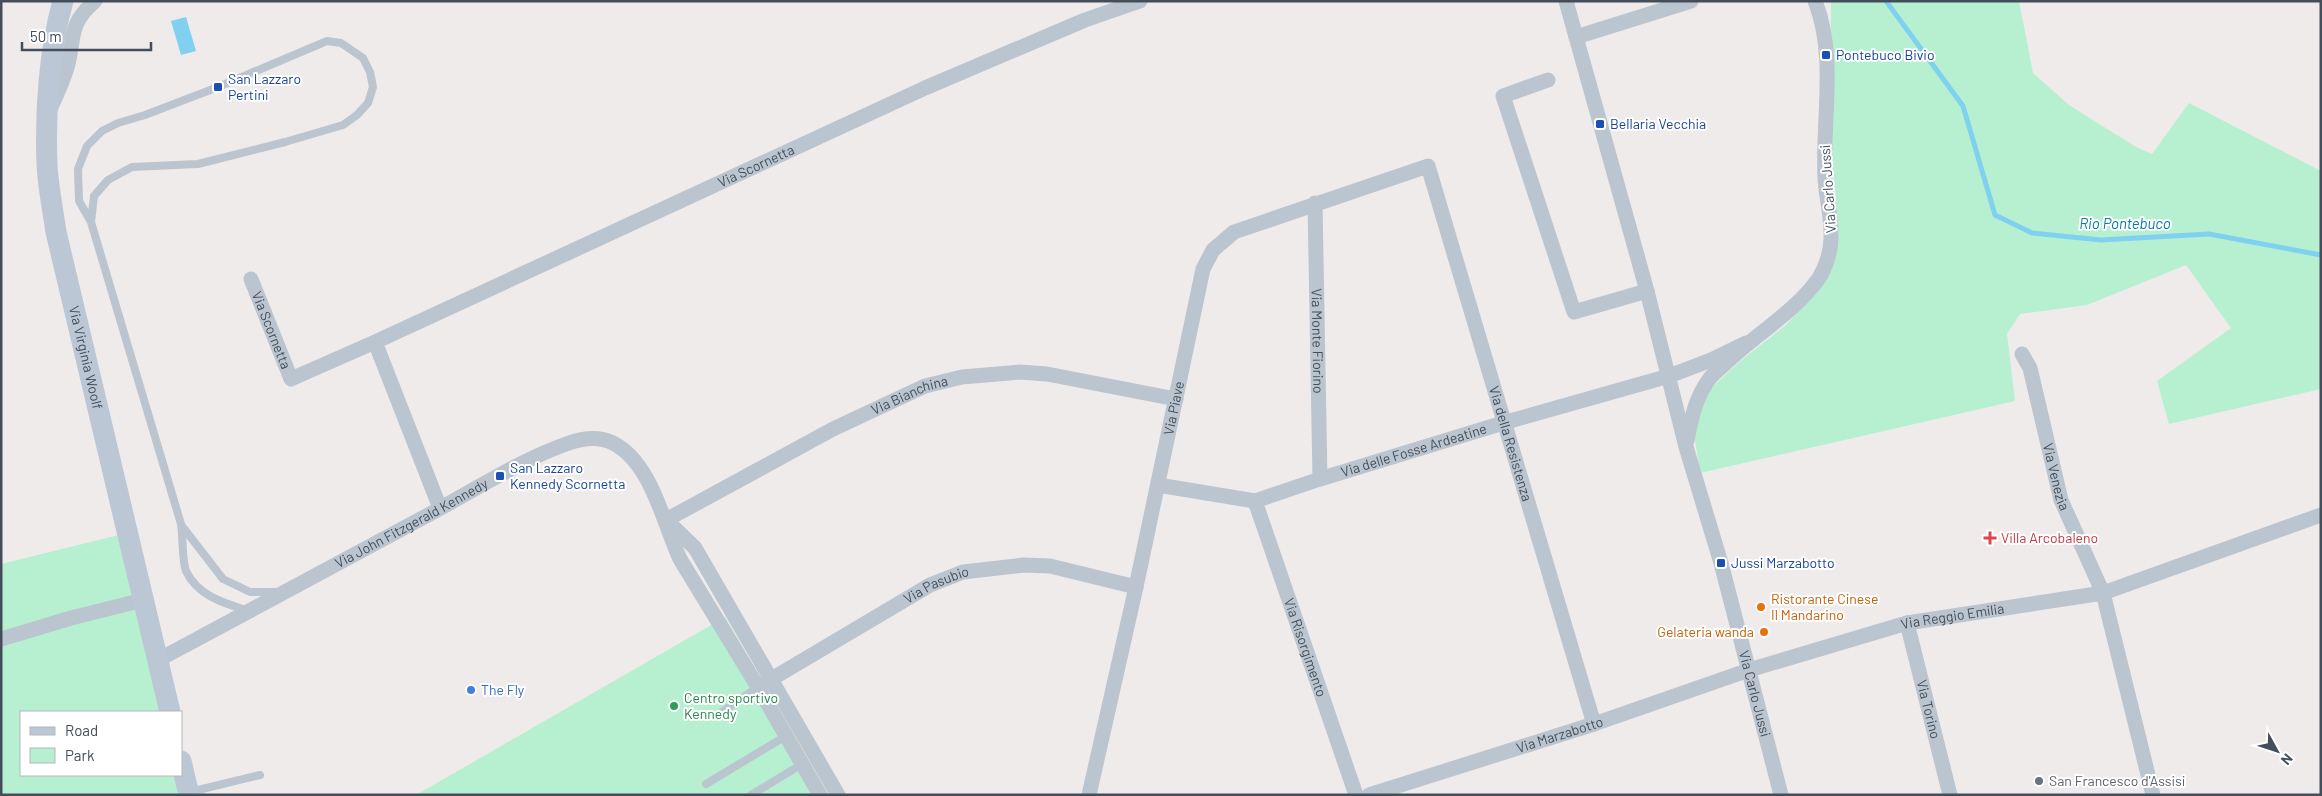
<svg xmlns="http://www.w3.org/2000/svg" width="2322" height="796" viewBox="0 0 2322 796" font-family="Barlow,sans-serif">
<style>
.green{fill:#b6f0d0}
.water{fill:#80d1f0}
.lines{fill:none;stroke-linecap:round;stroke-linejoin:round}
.stream{stroke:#80d1f0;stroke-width:5}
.lane{stroke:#bbc5cf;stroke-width:8}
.street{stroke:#bbc5cf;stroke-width:15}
.secondary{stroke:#bcc7d6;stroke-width:21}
.transit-dot{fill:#1a4fb4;stroke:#fff;stroke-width:2}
.health-dot{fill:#e0444e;stroke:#fff;stroke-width:2}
.food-dot{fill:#e8710a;stroke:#fff;stroke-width:2}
.shop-dot{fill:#3f7fe0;stroke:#fff;stroke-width:2}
.leisure-dot{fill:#2e9e5b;stroke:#fff;stroke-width:2}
.worship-dot{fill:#6b7280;stroke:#fff;stroke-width:2}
.labels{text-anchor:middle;stroke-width:4;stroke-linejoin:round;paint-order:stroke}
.transit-label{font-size:14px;fill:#164399;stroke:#fff;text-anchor:start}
.street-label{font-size:14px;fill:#434e5a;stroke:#fff}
.health-label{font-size:14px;fill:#be3a42;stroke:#fff;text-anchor:start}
.food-label{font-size:14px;fill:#c56008;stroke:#fff;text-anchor:start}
.shop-label{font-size:14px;fill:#366cbe;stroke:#fff;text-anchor:start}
.leisure-label{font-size:14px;fill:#27864d;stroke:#fff;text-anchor:start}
.worship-label{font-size:14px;fill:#5b616d;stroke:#fff;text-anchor:start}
.water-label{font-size:15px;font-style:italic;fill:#057dab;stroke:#fff}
</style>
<rect width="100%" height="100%" fill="#efebeb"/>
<path class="green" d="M1831 1H2019L2033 73 2069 105 2136 147 2152 154 2189 103 2321 171V389L2169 424 2157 381 2231 328 2186 265 2087 305 2020 314 2007 334 2015 401 1700 473 1692 420 1707 392 1739 362 1786 325 1811 297 1836 233V206L1831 145Z
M119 535 173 712H21V775H181V748L192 795H1V564Z
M725 617 829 795H416Z"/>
<path class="water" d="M186 17 196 51 181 55 171 21Z"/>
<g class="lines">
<path class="stream" d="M1886 1 1963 106 1995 215 2032 233 2101 240 2209 234 2321 255"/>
<path class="lane" d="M91 222 94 196 108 180 132 167 198 164 285 142 343 125 357 115 368 103 373 87 370 72 363 58 341 43 327 41 218 87 145 115 118 123 102 131 87 146 78 169 79 201 91 222 181 524C183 536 182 561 186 571 197 595 223 603 246 610
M182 526 223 579 250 592H277
M722 712 758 687
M706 784 786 736
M190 792 260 775
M751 795 802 764"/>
<g class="street">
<path id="s1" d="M1566 1 1647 291 1686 447 1721 563 1781 795"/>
<path d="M1576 37 1691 1"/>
<path d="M1548 80 1503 96 1574 312 1647 291"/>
<path d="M50 109C57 94 64 80 68 64 75 34 69 24 95 1"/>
<path id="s2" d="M1315 203 1320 479"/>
<path id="s3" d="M251 279 291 379 375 342"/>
<path id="s4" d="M2022 354 2030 368 2061 500 2103 593 2153 795"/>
<path d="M1687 441C1691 419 1696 396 1710 378 1715 372 1722 367 1727 362 1757 333 1795 312 1819 278 1826 267 1831 251 1831 238 1832 218 1826 198 1825 178 1822 120 1837 56 1815 1"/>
<path id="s5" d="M1158 485 1255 501 1320 479 1503 423 1669 376 1711 360 1746 343"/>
<path id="s6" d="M1255 501 1356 795"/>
<path id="s7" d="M440 508 375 342 925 88 1085 20 1140 1"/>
<path id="s8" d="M666 520 833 429 925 386 962 377 1020 372 1047 374 1176 399"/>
<path d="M666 520 695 548 838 795"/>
<path id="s9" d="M1907 623 1950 795"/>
<path d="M1 639 71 618 143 600"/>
<path id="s10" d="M158 660C248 611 338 563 428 515 471 492 522 459 569 443 583 438 599 436 613 443 652 463 663 523 680 559L758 687 820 795"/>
<path id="s11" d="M758 687 930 585 963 572 1024 565 1050 566 1136 587"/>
<path id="s12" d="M1089 795 1136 587 1203 269 1213 250 1234 232 1428 166 1594 724"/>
<path id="s13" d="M1369 795 1594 724 1749 670 1907 623 2103 593 2321 515"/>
</g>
<g class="secondary">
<path id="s14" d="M63 1C49 51 45 112 47 164 48 187 53 210 56 232L170 712"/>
<path d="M181 761 189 795"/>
</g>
</g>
<g class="transit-dot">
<rect x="1821" y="50" width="10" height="10" rx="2.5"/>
<rect x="213" y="82" width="10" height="10" rx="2.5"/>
<rect x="1595" y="119" width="10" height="10" rx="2.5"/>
<rect x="495" y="471" width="10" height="10" rx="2.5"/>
<rect x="1716" y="558" width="10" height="10" rx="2.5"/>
</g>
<path class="health-dot" d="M1987.5 530.5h5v5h5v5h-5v5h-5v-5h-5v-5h5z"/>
<g class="food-dot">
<circle cx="1761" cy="607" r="5"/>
<circle cx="1764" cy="632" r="5"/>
</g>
<circle class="shop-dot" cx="471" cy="690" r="5"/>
<circle class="leisure-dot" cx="674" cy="706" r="5"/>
<circle class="worship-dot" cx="2039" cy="781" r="5"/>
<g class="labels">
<g class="transit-label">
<text x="1836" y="60">Pontebuco Bivio</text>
<text x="228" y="84">San Lazzaro<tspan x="228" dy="16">Pertini</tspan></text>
<text x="1610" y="129">Bellaria Vecchia</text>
<text x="510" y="473">San Lazzaro<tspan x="510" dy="16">Kennedy Scornetta</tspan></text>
<text x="1731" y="568">Jussi Marzabotto</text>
</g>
<g class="street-label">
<text dy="5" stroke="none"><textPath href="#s7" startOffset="598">Via Scornetta</textPath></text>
<text transform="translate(1828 189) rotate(-94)" y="5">Via Carlo Jussi</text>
<text dy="5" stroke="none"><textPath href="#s3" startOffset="55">Via Scornetta</textPath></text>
<text dy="5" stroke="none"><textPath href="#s2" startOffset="138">Via Monte Fiorino</textPath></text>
<text dy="5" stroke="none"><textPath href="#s14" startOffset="362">Via Virginia Woolf</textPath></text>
<text dy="5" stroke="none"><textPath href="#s8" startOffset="274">Via Bianchina</textPath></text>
<text dy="5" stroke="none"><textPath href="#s12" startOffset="396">Via Piave</textPath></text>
<text dy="5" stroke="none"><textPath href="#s12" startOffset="1082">Via della Resistenza</textPath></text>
<text dy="5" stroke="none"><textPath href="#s5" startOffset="265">Via delle Fosse Ardeatine</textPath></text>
<text dy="5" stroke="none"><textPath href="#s4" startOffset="128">Via Venezia</textPath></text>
<text dy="5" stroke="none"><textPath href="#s10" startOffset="288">Via John Fitzgerald Kennedy</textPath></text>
<text dy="5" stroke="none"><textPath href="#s11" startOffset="206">Via Pasubio</textPath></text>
<text dy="5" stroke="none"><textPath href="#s13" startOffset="611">Via Reggio Emilia</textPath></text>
<text dy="5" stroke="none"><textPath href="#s6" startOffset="155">Via Risorgimento</textPath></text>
<text dy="5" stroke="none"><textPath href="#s1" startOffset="718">Via Carlo Jussi</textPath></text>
<text dy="5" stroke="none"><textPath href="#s9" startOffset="89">Via Torino</textPath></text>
<text dy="5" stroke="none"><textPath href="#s13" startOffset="200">Via Marzabotto</textPath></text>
</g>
<g class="health-label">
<text x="2001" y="543">Villa Arcobaleno</text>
</g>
<g class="food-label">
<text x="1771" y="604">Ristorante Cinese<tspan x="1771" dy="16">Il Mandarino</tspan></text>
<text x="1754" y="637" text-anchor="end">Gelateria wanda</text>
</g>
<g class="shop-label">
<text x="481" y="695">The Fly</text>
</g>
<g class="leisure-label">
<text x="684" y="703">Centro sportivo<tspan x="684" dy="16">Kennedy</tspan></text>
</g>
<g class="worship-label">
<text x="2049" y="786">San Francesco d'Assisi</text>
</g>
<g class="water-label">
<text x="2125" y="229">Rio Pontebuco</text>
</g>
</g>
<rect width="2322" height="796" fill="none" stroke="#434e5a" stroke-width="5"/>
<rect x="20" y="711" width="162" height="65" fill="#ffffff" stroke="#b4b8bd"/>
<rect x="30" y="727" width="25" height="8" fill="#bcc7d6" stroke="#b4b8bd"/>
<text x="65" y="736" font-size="15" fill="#434e5a">Road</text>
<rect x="30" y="748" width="25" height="15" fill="#b6f0d0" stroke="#b4b8bd"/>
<text x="65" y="761" font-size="15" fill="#434e5a">Park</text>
<g transform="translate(2277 751) rotate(130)" stroke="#ffffff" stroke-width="4" paint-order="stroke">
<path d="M0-4L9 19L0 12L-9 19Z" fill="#434e5a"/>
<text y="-8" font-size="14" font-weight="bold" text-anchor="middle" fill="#434e5a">N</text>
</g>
<path d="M22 42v8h129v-8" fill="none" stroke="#434e5a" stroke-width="2.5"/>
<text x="30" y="42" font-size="15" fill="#434e5a" stroke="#ffffff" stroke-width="4" paint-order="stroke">50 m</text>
</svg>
